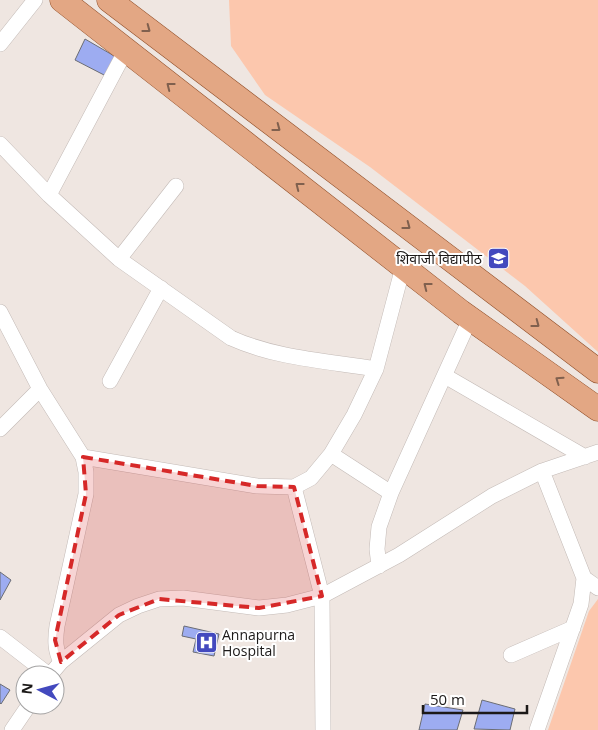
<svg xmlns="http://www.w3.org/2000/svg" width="598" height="730" viewBox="0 0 598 730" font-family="'Open Sans','Noto Sans Devanagari',sans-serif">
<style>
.green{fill:#fcc7ad}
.building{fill:#9dacf1;stroke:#6b6d74}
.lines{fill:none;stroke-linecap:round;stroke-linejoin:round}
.street-casing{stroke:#c3bab6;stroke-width:16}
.primary-casing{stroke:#914f29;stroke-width:25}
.street{stroke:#fff;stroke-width:15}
.primary{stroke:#e3a784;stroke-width:24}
.oneway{stroke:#80604e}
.marked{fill:#d62828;fill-opacity:0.2;stroke:#d62828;stroke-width:4;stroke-dasharray:10 6;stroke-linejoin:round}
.labels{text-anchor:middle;stroke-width:4;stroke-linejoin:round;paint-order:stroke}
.poi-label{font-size:14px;fill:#1c1918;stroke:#fff;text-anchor:end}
</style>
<rect width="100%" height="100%" fill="#efe6e1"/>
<path class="green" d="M229 0H598V352L525 286 370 167 265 95 231 46Z
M598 599V730H548L589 611Z"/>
<path class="building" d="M85 39 116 57 106 76 75 60Z
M0 572 11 580 0 600Z
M184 626 219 634 214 656 193 652 196 639 182 636Z
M0 684 10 690 1 704 0 703Z
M482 700 515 709 510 730 474 729Z
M425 704 463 710 457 730H419Z"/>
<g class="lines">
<defs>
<path id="street" d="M0 44 35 0
M0 144 49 195 119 259 231 338C275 358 327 361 376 369
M49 195 126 50
M119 259 176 186
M0 312 40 389 83 457 86 472V494L57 626C55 640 55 650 61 662
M445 376 585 457
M110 381 161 288
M0 429 40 389
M331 454 391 493
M83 457 257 486 294 487 311 478 331 454 354 415 376 369 403 267
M294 487 322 596 323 730
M379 566 377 549 379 527 391 493 470 319
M584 578 598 588
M0 637 49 675
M511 655 573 628
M50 675 61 662 119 615 138 606 159 599 183 598 259 608 287 605 322 596 399 555 492 496 542 471 598 452
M12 730 29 705
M537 730 581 604 584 578 542 471"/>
<path id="primary" d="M62 0 461 312 598 409
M109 0 598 371"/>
</defs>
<use href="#street" class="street-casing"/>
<use href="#primary" class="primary-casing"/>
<use href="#street" class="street"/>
<use href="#primary" class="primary"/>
</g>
<defs><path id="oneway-chevron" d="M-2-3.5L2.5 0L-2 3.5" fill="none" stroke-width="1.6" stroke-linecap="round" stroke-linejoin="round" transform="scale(1.25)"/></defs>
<g class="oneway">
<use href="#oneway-chevron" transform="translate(147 29) rotate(37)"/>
<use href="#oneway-chevron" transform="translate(170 86) rotate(-142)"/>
<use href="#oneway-chevron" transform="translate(277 128) rotate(37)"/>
<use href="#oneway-chevron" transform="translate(299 186) rotate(-142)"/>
<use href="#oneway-chevron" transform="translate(407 226) rotate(37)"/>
<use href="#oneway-chevron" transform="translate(427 286) rotate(-142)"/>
<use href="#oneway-chevron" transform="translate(536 324) rotate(37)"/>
<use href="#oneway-chevron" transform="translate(559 380) rotate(-145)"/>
</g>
<path class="marked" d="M83 457 257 486 294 487 322 596 259 608 159 599 119 615 61 662 55 640 86 494Z"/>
<defs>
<symbol id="university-square" viewBox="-11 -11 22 22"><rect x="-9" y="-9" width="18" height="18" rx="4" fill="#4349be" stroke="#fff"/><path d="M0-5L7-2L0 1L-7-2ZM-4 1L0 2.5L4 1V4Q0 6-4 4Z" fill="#fff"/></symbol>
<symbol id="hospital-square" viewBox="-11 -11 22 22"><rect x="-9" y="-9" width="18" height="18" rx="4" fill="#4349be" stroke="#fff"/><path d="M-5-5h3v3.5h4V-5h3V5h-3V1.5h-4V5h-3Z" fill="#fff"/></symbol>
</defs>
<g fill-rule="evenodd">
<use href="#university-square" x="486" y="246" width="25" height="25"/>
<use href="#hospital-square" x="194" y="630" width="25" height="25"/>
</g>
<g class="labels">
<g class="poi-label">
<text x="482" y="264">शिवाजी विद्यापीठ</text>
<text x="222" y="640" text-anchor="start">Annapurna<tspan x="222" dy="16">Hospital</tspan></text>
</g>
</g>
<g transform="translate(40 690) rotate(276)"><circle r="24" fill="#ffffff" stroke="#a4a3a3"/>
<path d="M0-4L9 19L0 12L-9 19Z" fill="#4349be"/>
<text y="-8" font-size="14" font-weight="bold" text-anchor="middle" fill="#1c1918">N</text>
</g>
<path d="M423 705v8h104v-8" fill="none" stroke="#1c1918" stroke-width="2.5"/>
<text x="430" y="705" font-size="15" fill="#1c1918" stroke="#ffffff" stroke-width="4" paint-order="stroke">50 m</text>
</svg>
